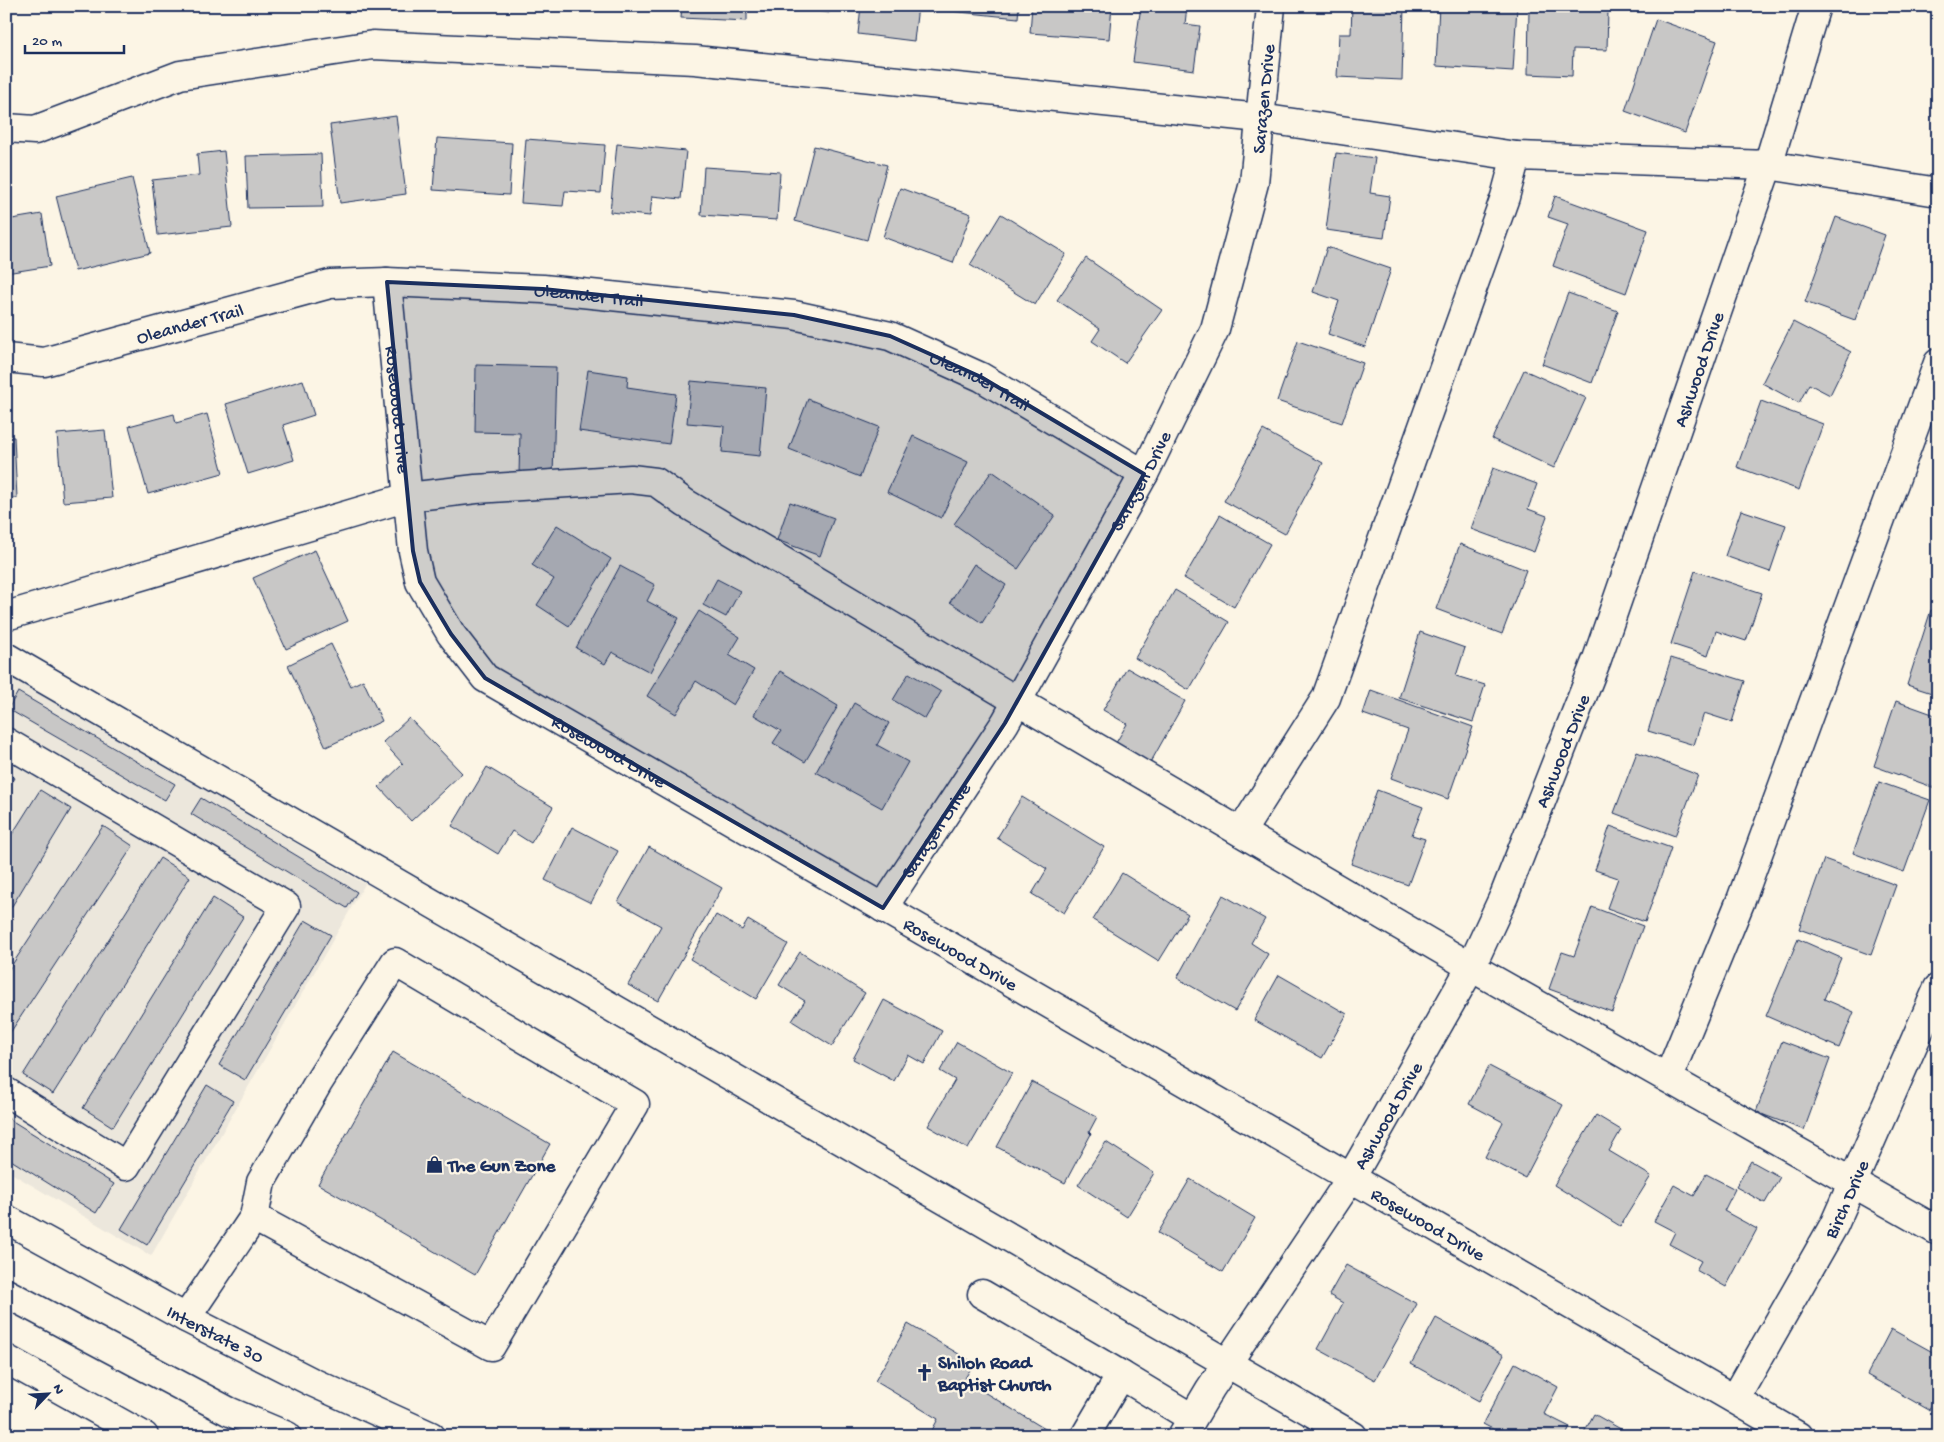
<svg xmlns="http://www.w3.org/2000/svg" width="1944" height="1442" viewBox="0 0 1944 1442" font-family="'Gochi Hand',sans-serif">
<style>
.built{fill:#ece7dc}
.building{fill:#c8c7c6;stroke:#1b2f5e}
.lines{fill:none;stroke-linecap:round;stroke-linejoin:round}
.minor-casing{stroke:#1b2f5e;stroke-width:31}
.major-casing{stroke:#1b2f5e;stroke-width:31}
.highway-casing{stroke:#1b2f5e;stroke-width:31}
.minor{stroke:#fcf5e5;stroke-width:28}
.major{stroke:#fcf5e5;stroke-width:28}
.highway{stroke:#fcf5e5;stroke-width:28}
.marked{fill:#1b2f5e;fill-opacity:0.2;stroke:#1b2f5e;stroke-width:4;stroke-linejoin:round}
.labels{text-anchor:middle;stroke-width:4.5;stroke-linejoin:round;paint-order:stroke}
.street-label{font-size:19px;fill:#1b2f5e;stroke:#fcf5e5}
.poi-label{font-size:19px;font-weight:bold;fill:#1b2f5e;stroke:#fcf5e5;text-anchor:start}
</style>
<rect width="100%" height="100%" fill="#fcf5e5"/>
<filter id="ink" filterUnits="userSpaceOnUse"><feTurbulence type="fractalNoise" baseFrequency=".02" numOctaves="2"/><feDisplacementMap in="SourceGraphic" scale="10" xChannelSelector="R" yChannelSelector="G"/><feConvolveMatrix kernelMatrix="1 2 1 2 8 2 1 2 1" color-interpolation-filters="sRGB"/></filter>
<g filter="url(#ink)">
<path class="built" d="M6 673 365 884 151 1256 6 1170Z"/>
<path class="building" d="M682 6H747V21L681 18Z
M784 6H830L829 13Z
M861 6H918L914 41 858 34Z
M940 6H1019L1018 18 940 10Z
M1032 6H1112L1109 39 1030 33Z
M1141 6H1187L1185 24 1200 26 1194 70 1133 62Z
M1352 6H1404L1402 80 1337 77 1339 34H1351Z
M1439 6H1517L1513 71 1436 66Z
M1529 8 1608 10 1607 50 1573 49 1572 76 1528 74Z
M1656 19 1717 41 1685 133 1625 111Z
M396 116 406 194 340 203 330 125Z
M437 138 512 143 509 195 433 190Z
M526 139 605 145 601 193 565 191 563 206 521 203Z
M617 144 686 151 681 199 652 196 650 216 610 212Z
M814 146 887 165 867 240 795 221Z
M224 151 232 227 158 235 152 180 199 175 197 154Z
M1336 153 1375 158 1370 193 1390 196 1384 238 1326 230Z
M321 154 323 207 248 208 246 156Z
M704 167 780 172 777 220 701 215Z
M132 178 150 253 75 271 56 196Z
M900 188 971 214 953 263 883 237Z
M1555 196 1648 230 1626 293 1553 266 1568 224 1548 217Z
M42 214 50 266 6 273V220Z
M1001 214 1066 254 1035 305 970 265Z
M1836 217 1885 235 1855 320 1805 302Z
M1327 247 1391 269 1365 347 1328 334 1339 301 1313 292Z
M1086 258 1162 310 1125 363 1092 341 1100 329 1057 300Z
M1568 293 1618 311 1592 383 1542 364Z
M1793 322 1851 352 1830 395 1809 384 1799 403 1762 383Z
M1298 341 1363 363 1342 423 1277 401Z
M476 365 556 367 553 476 519 475 520 433 475 432Z
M588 370 628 376 627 387 676 394 669 444 579 431Z
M1524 370 1586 398 1554 468 1492 439Z
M303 380 314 415 283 425 294 460 248 474 226 404Z
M691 381 766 388 760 456 722 452 724 426 687 423Z
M808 399 879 427 860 477 789 449Z
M1761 401 1823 424 1799 490 1737 467Z
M174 414 176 423 207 414 223 473 148 494 129 426Z
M105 430 112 498 63 502 57 434Z
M1263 430 1323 463 1285 534 1224 501Z
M913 436 968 462 941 518 887 492Z
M6 437H14L17 498H6Z
M1493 468 1537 484 1528 509 1547 516 1534 552 1471 529Z
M992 471 1055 515 1018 569 954 524Z
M790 502 834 518 820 556 777 540Z
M1741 510 1786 525 1770 572 1725 556Z
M1220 515 1270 544 1234 607 1184 578Z
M557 525 611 559 569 626 537 605 554 579 532 565Z
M1460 544 1526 570 1502 634 1436 609Z
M315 550 348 621 286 649 253 578Z
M974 564 1006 585 982 623 950 602Z
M620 566 655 585 647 601 679 618 650 672 612 652 605 664 576 648Z
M1695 571 1762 593 1746 641 1716 631 1708 656 1671 644Z
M717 579 740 591 726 617 703 605Z
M1175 590 1229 622 1189 690 1135 658Z
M1931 610 1938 612V695L1907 685Z
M699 611 740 637 729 655 754 670 733 705 696 681 676 714 647 696Z
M1420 632 1465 648 1456 676 1485 685 1473 722 1399 698Z
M331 644 351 686 363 680 382 721 326 747 288 665Z
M1671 658 1745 681 1732 722 1704 713 1694 745 1648 731Z
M1127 668 1185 701 1148 767 1113 748 1127 724 1103 710Z
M780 671 838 706 805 762 773 743 781 731 754 715Z
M909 673 941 692 925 719 893 700Z
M1371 690 1473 727 1448 799 1391 778 1408 730 1363 714Z
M18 692 175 784 165 800 8 709Z
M1896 701 1938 716V728L1932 744 1938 746V781L1935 788 1874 766Z
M854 703 889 723 877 745 908 762 882 808 816 772Z
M409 718 462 773 411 821 379 787 403 764 383 742Z
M1637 752 1698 775 1675 836 1614 813Z
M487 767 553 807 531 843 512 831 498 854 452 826Z
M6 772 15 778 6 791Z
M1879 782 1930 800 1904 872 1853 853Z
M40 790 71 809 6 916V844Z
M1377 790 1423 807 1412 835 1425 839 1408 885 1351 864Z
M1022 797 1104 847 1064 913 1032 894 1047 869 997 838Z
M201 798 357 892 347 908 191 814Z
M103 826 133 846 6 1039V974Z
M1610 826 1671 848 1645 922 1607 908 1618 878 1595 870Z
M572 827 618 851 591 903 545 880Z
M649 847 722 888 658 1001 628 985 661 926 618 902Z
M160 858 190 877 53 1094 23 1075Z
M1824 859 1896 885 1871 955 1799 929Z
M1122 873 1188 914 1159 961 1093 920Z
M1223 895 1265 919 1251 943 1268 954 1235 1011 1177 978Z
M213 898 243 917 113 1127 83 1108Z
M1592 907 1643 926 1612 1012 1549 989 1562 952 1574 956Z
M716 915 742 930 748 920 788 944 756 999 690 959Z
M305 920 331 935 245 1080 219 1065Z
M1798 939 1841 958 1824 999 1854 1012 1839 1048 1766 1016Z
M800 952 865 993 832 1046 792 1021 805 1001 779 985Z
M1279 975 1347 1014 1322 1058 1254 1020Z
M884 1000 942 1031 924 1064 908 1055 894 1081 853 1059Z
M1782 1041 1830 1059 1804 1130 1756 1112Z
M957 1042 1012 1073 968 1149 928 1126 955 1080 940 1071Z
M393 1052 550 1144 475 1275 318 1184Z
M1489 1066 1563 1105 1525 1178 1485 1157 1503 1122 1469 1104Z
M1032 1082 1097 1117 1089 1132 1091 1134 1065 1183 997 1147Z
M207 1085 233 1101 147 1245 121 1229Z
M1596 1115 1621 1130 1609 1151 1651 1176 1620 1226 1554 1185Z
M6 1117 114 1184 96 1213 6 1157Z
M1106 1142 1154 1173 1127 1217 1078 1185Z
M1751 1161 1780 1177 1765 1203 1736 1187Z
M1706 1174 1735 1189 1724 1211 1757 1229 1726 1287 1696 1270 1701 1261 1669 1244 1675 1232 1654 1221 1674 1185 1694 1196Z
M1190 1179 1255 1218 1223 1272 1158 1233Z
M1346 1265 1417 1304 1375 1380 1318 1349 1343 1303 1329 1295Z
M1436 1318 1504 1355 1479 1401 1411 1364Z
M908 1324 974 1363 964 1380 1050 1432 1048 1436H929L938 1419 875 1381Z
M1891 1329 1938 1355V1394L1929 1410 1867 1375Z
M1515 1363 1558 1387 1544 1414 1570 1427 1566 1436H1506L1483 1424Z
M1594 1414 1633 1436H1582Z"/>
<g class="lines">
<defs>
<g id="minor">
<path d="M6 128 35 130 180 75 373 45 695 60 1260 118 1516 156"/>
<path id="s1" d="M387 282 413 551 420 582 451 634 485 678 1798 1436"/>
<path id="s2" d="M6 358 44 362 330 284 387 282 543 289 794 315 890 336 981 377 1144 474"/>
<path d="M6 616 408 497 476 489 631 479 656 482 685 503 1017 701 1471 967 1938 1231"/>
<path d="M6 657 1353 1436"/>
<path d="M6 742 286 906 126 1166 6 1092"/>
<path d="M1241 832 1326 698 1505 197 1516 156 1768 165 1938 192"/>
<path id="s3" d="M883 908 1005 723 1144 474 1215 329 1254 183 1271 6"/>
<path d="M1668 1078 1741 900 1938 363"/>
<path d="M982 1294 1121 1375"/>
<path d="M186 1318 254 1217 491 1346 635 1104 395 962 318 1083 261 1182 254 1217"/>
<path id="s4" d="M1735 1399 1834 1225 1938 988"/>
<path d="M1085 1436 1121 1375 1192 1418"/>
<path id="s5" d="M1182 1436 1210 1389 1351 1178 1471 967 1504 896 1597 659 1768 165 1816 6"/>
</g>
<g id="major">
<path id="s6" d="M6 1219 186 1318 312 1382 431 1436"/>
</g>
<path id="highway" d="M6 1293 228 1411 287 1436
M6 1359 144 1436"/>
</defs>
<use href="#minor" class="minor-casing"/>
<use href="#major" class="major-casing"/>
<use href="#highway" class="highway-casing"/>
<use href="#minor" class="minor"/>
<use href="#major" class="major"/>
<use href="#highway" class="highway"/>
</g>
</g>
<path class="marked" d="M387 282 543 289 794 315 890 336 981 377 1144 474 1005 723 883 908 485 678 451 634 420 582 413 551Z"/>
<defs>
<symbol id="shop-bare" viewBox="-9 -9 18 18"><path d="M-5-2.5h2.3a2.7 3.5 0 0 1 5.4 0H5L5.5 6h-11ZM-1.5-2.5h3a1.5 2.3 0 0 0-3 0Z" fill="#1b2f5e" stroke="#fcf5e5" stroke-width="2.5" paint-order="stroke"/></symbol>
<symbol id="church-bare" viewBox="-9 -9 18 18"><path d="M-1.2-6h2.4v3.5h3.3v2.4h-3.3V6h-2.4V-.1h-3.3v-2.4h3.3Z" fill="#1b2f5e" stroke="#fcf5e5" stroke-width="2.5" paint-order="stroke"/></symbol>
</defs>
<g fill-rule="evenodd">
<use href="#shop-bare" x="422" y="1152" width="25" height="25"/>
<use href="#church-bare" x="912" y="1360" width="25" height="25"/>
</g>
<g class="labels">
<g class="street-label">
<text dy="7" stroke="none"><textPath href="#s3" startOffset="904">Sarazen Drive</textPath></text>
<text dy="7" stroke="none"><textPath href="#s2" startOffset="594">Oleander Trail</textPath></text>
<text dy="7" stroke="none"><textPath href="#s2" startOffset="189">Oleander Trail</textPath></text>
<text dy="7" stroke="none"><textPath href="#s5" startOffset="1191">Ashwood Drive</textPath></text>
<text dy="7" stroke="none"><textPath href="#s2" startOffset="999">Oleander Trail</textPath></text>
<text dy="7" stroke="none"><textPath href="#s1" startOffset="128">Rosewood Drive</textPath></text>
<text dy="7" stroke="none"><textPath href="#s3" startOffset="499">Sarazen Drive</textPath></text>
<text dy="7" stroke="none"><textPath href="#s1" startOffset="562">Rosewood Drive</textPath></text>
<text dy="7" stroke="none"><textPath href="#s5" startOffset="786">Ashwood Drive</textPath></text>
<text dy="7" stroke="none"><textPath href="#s3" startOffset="94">Sarazen Drive</textPath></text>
<text dy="7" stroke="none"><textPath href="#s1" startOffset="968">Rosewood Drive</textPath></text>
<text dy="7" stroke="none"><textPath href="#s5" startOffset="381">Ashwood Drive</textPath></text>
<text dy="7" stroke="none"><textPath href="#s4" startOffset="229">Birch Drive</textPath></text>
<text dy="7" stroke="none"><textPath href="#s1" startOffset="1508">Rosewood Drive</textPath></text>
<text dy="7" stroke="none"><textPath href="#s6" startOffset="239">Interstate 30</textPath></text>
</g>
<g class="poi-label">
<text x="448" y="1171">The Gun Zone</text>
<text x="938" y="1368">Shiloh Road<tspan x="938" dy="22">Baptist Church</tspan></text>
</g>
</g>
<rect width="1944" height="1442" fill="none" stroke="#fcf5e5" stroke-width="25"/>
<rect x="12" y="12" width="1919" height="1417" fill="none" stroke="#1b2f5e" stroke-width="2" filter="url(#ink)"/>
<g transform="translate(48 1394) rotate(65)" stroke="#fcf5e5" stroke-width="4" paint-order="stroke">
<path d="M0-4L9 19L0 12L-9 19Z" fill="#1b2f5e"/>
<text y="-8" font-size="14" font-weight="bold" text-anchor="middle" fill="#1b2f5e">N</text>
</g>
<path d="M25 45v8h99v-8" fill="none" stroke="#1b2f5e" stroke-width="2.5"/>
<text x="32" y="45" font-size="15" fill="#1b2f5e" stroke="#fcf5e5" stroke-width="4" paint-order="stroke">20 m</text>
</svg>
